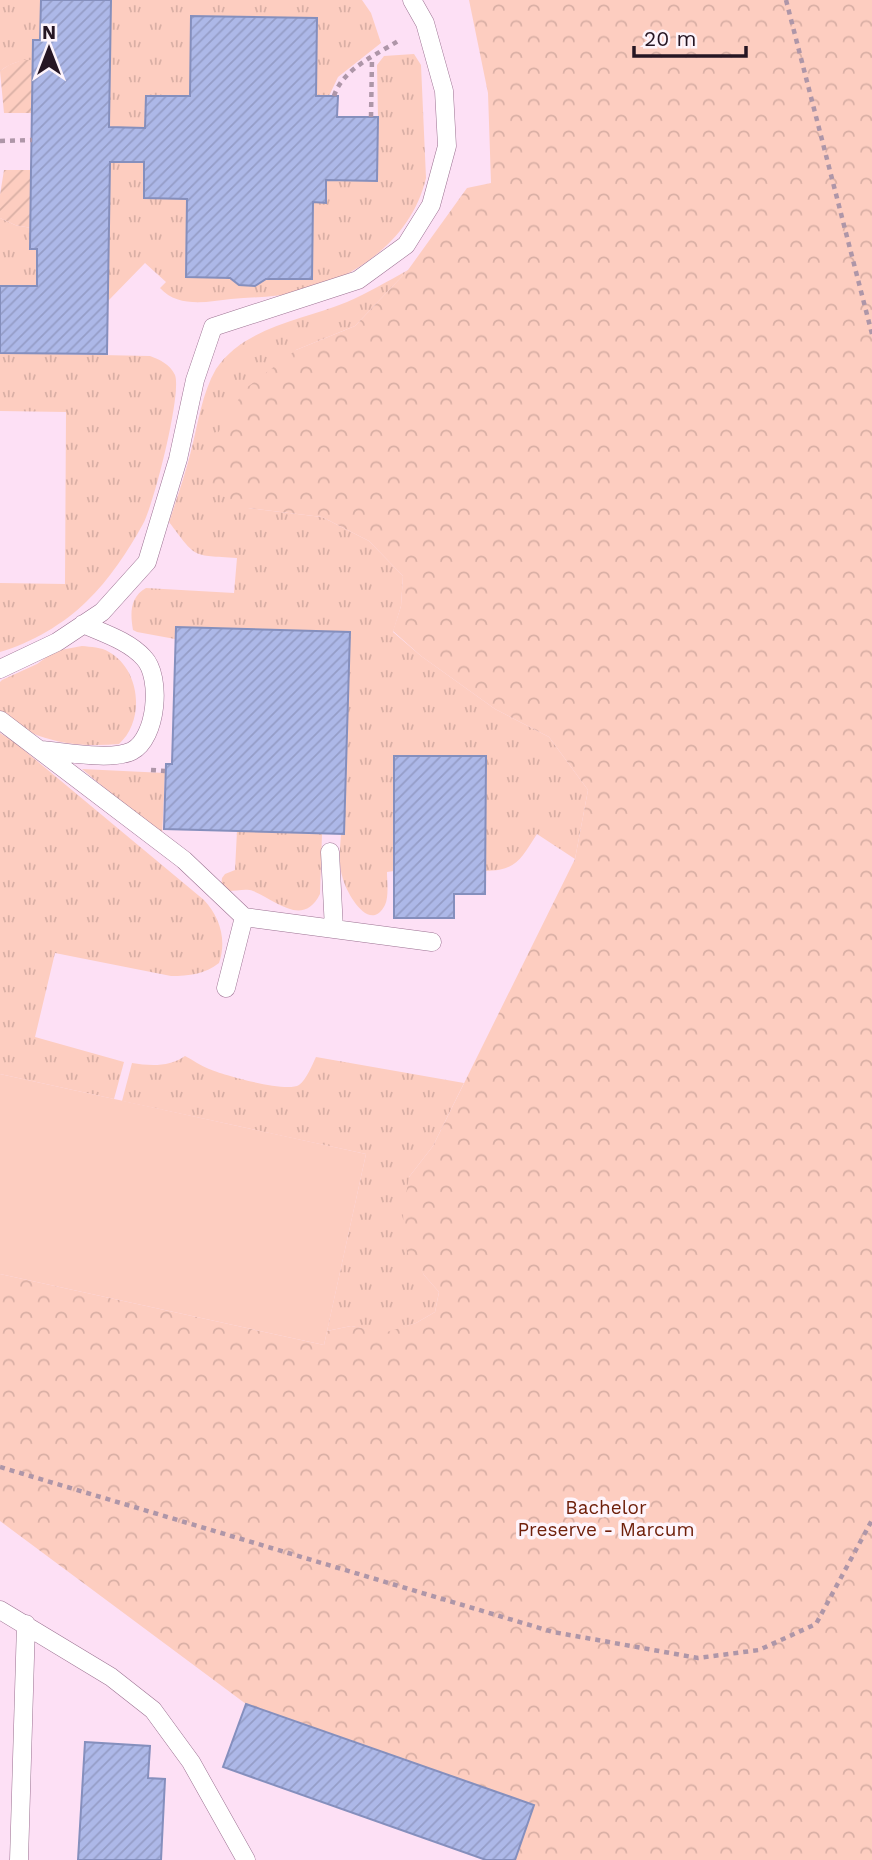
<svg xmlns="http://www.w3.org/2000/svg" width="872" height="1860" viewBox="0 0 872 1860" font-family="'Work Sans',sans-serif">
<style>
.grass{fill:url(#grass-tufts)}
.forest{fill:url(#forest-crowns)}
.garden{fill:url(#garden-furrows)}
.pitch{fill:#fdcdc0}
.building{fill:url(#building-hatch);stroke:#858fbd;stroke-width:2}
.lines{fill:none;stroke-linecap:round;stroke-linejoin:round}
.lane-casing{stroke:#9b7191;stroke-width:19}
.path{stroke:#ae96a8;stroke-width:4.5;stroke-dasharray:5 5;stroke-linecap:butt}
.lane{stroke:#fff;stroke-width:18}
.labels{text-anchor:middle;stroke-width:7;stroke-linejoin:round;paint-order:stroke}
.park-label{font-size:19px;fill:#6f200b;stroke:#fef4fb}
</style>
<defs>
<pattern id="grass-tufts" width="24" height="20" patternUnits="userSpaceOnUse" patternTransform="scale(1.75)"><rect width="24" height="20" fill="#fdcdc0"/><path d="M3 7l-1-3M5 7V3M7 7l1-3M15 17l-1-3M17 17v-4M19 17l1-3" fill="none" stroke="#d9afa5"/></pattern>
<pattern id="forest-crowns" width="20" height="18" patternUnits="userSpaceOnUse" patternTransform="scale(1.75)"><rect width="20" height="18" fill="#fdcdc0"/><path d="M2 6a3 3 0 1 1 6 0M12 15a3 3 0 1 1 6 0" fill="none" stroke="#d9afa5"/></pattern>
<pattern id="garden-furrows" width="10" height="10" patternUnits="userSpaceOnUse" patternTransform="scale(1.75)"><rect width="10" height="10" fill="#fdcdc0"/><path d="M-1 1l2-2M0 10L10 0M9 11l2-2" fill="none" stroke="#d9afa5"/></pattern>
<pattern id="building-hatch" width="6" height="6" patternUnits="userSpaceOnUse" patternTransform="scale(1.75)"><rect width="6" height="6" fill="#adb8e8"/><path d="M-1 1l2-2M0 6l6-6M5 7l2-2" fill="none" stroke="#959dc7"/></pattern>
</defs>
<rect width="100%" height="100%" fill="#fde0f5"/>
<path class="grass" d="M0 0H41L40 40H33V60C20 60 11 63 0 71Z
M111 0H362L371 13 381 43 338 77 329 96H316V18L191 16 190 96H146L145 128 109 127Z
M414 54 421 65 426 178C412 238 358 277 301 292 279 297 254 297 231 299 207 302 178 308 160 288L166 282 145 263 108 301 110 162H144V198L187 199V277L230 278 239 285 255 286 266 279H312L313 202 326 203V180L378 117 377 65 384 56Z
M0 218 15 225 31 228 37 249V286H0Z
M408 270 355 326 296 350 248 508 322 517 369 541 403 576 401 606 393 632 421 656 495 709 549 737 588 790 575 859 537 834C521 859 516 871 485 871V757L394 756V871L387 872C387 882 389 896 385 905 370 934 347 894 343 879 338 864 340 849 341 834H344L350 632 176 627 175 639 137 632 133 630C130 613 130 597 146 588L234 593 237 558C191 555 197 559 169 522 177 498 185 475 191 451 198 424 202 393 216 369 244 327 303 320 347 302 368 293 388 281 408 270Z
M0 353 150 356C160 360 170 364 175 375 182 393 154 504 143 524 128 551 109 580 87 601 64 624 31 643 0 652V583L65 584 66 412 0 411Z
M82 646C91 647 101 647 109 652 141 670 145 721 119 744 78 748 31 742 0 712V682L2 680 37 664 55 651Z
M0 733 13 741 204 900C220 917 227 940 219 963 205 974 189 976 171 976L55 953 35 1037 124 1062 114 1099 0 1074Z
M82 769 165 773 162 836Z
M237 831 322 834 320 894C303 928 276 900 253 891 245 888 234 892 225 891L221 887 222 878 225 874 235 870Z
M185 1056C193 1060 201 1066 209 1069 223 1075 286 1093 299 1085 307 1079 312 1065 316 1057L464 1083 433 1146 409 1177 419 1264 424 1275 439 1292 435 1312 416 1323 387 1333 351 1326 327 1331 366 1154 122 1101 132 1063C150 1066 170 1067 185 1056Z"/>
<path class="forest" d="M469 0H872V1860H506L504 1795 246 1704 0 1521V1274L324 1345 327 1331 351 1326 387 1332 416 1323 435 1312 439 1292 424 1275 418 1264 409 1257 404 1239 403 1212 409 1177 433 1146 575 859 588 790 549 737 495 709 421 656 393 631 401 606 403 576 369 541 322 517 248 508 209 489 211 444 245 389 296 350 355 326 408 270 467 188 491 183 488 93Z"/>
<path class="garden" d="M22 60H33L32 113H4L0 71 9 65Z
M4 170H31V228L15 225 0 218V195Z"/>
<path class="pitch" d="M0 1074 366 1154 324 1345 0 1274Z"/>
<path class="building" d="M41 0H111L109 127 145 128 146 96H190L191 16 317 18 316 96H338L337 117H378L377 181 326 180V203L313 202 312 279H266L255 286 239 285 230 278 186 277 187 199 144 198V162H110L107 354 0 353V286H37V249H30L31 170 33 40H40Z
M176 627 350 632 344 834 164 829 166 764H172Z
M394 756H486L485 894H454V918H394Z
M246 1704 534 1805 515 1860H486L223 1767Z
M85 1742 150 1746 148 1778 165 1779 161 1860H78Z"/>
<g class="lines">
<defs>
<path id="lane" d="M0 669 57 642 102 612 147 562 178 459 195 380 213 327 358 280 406 245 431 205 447 146 444 91 425 23 412 0
M0 720 184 860 244 917 226 988
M41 750C65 752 112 761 132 751 157 738 162 677 144 658 129 641 103 633 83 624
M330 852 334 929
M244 917 432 942
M0 1610 111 1677 153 1710 191 1762 246 1860
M19 1860 26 1624"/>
</defs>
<use href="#lane" class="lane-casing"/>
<path class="path" d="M786 0 872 334
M334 96C343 68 377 55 401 39
M371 117 372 59
M0 141 32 140
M151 770 165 771
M0 1467 553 1632 698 1658 759 1650 816 1624 872 1520"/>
<use href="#lane" class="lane"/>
</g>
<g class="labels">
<g class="park-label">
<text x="606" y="1514">Bachelor<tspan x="606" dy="22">Preserve - Marcum</tspan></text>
</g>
</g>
<g transform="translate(49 49)" stroke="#fef4fb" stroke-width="5" paint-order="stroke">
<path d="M0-5L12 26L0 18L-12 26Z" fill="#261623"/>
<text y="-10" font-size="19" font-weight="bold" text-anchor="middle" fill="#261623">N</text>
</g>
<path d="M634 46v10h112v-10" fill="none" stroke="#261623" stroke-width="3.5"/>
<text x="644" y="46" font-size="21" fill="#261623" stroke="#fef4fb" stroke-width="5" paint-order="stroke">20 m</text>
</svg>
